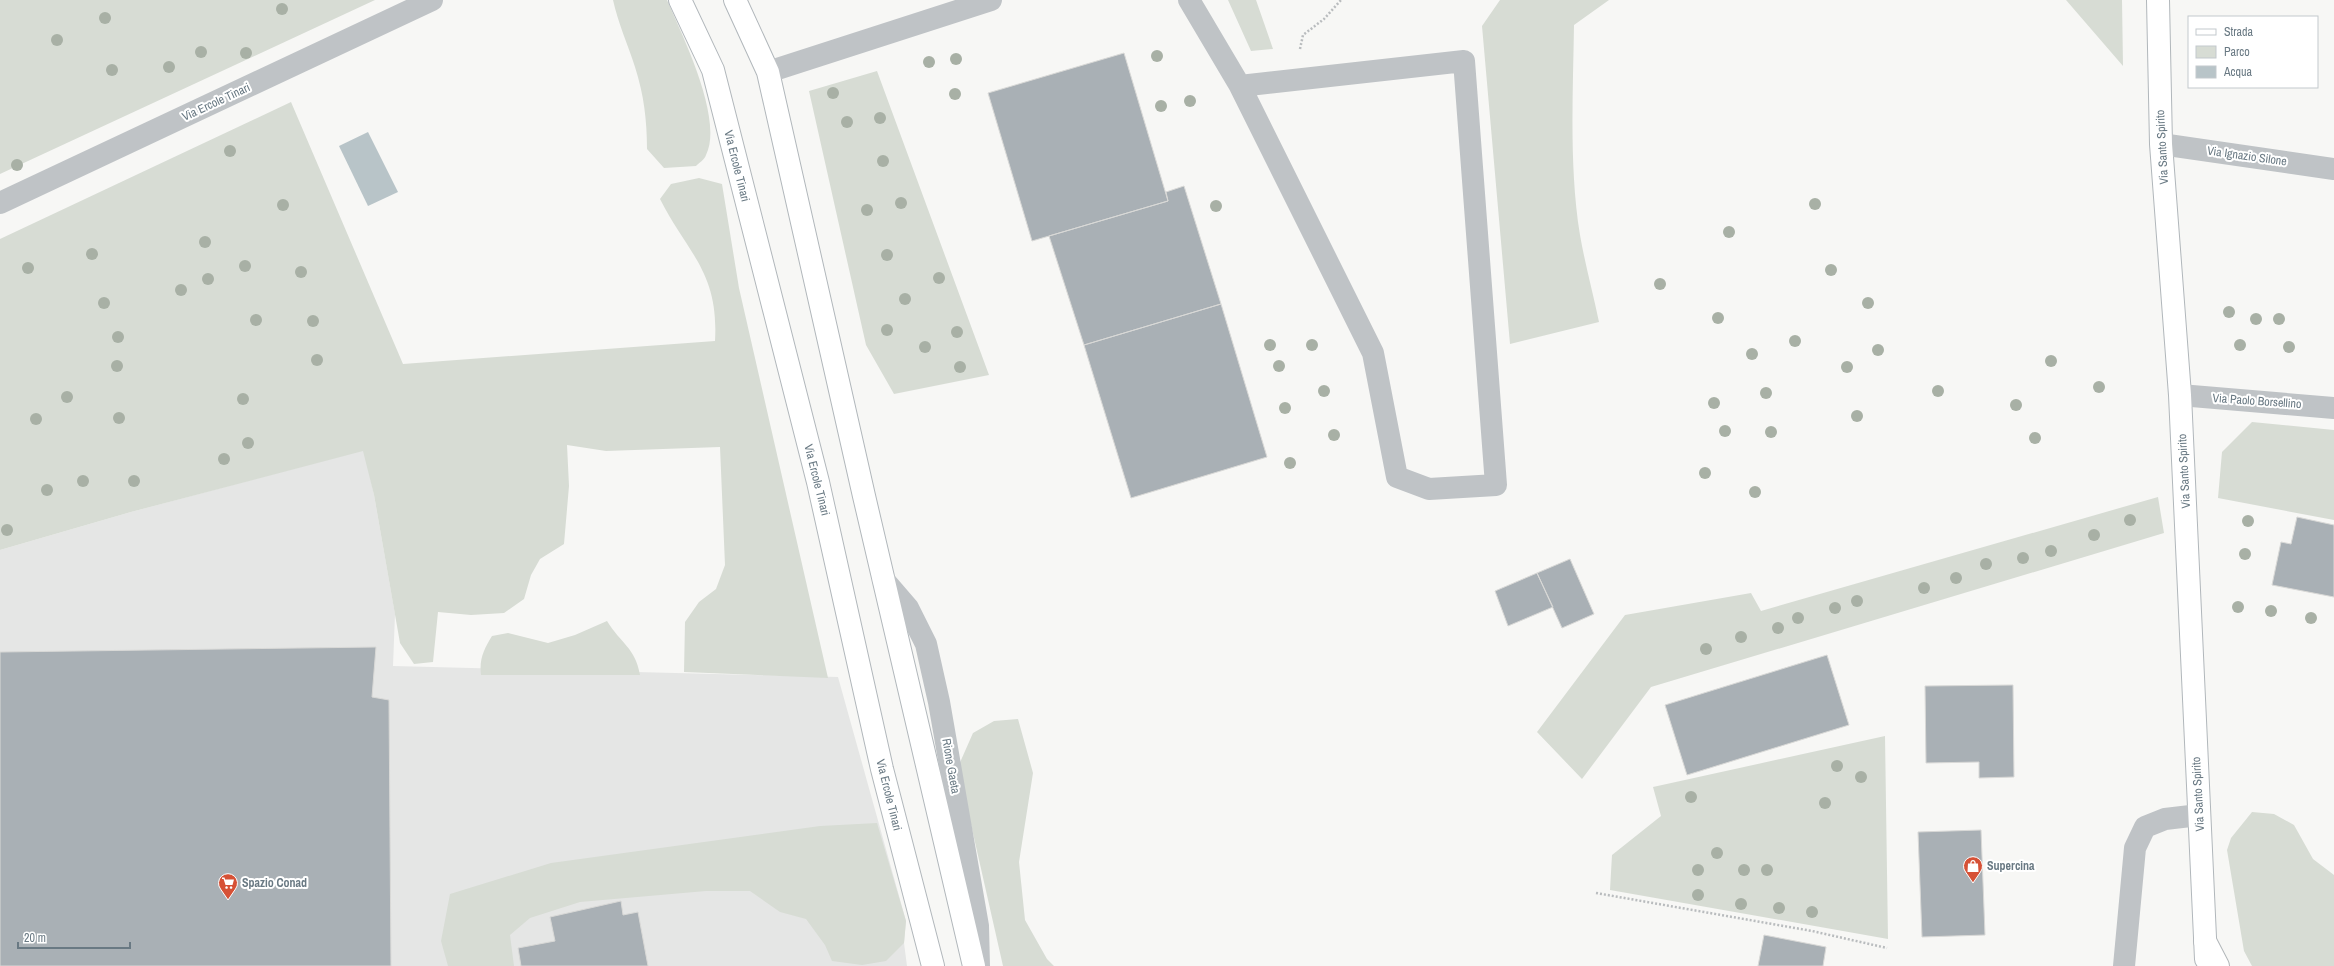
<svg xmlns="http://www.w3.org/2000/svg" width="2334" height="966" viewBox="0 0 2334 966" font-family="'Archivo Narrow',sans-serif">
<style>
.built{fill:#e5e6e5}
.green{fill:#d7dcd4}
.water{fill:#b8c4c8}
.building{fill:#a9b0b5;stroke:#d9d9d7}
.lines{fill:none;stroke-linecap:round;stroke-linejoin:round}
.secondary-casing{stroke:#b1b7bb;stroke-width:24}
.primary-casing{stroke:#b2b7ba;stroke-width:24}
.path{stroke:#b9bcbe;stroke-width:2.5;stroke-dasharray:2 2;stroke-linecap:butt}
.lane{stroke:#bfc3c6;stroke-width:22}
.street{stroke:#bfc3c6;stroke-width:22}
.secondary{stroke:#fff;stroke-width:22}
.primary{stroke:#fff;stroke-width:22}
.tree{fill:#a8b0a5}
.labels{text-anchor:middle;stroke-width:4;stroke-linejoin:round;paint-order:stroke}
.street-label{font-size:12px;fill:#697983;stroke:#fff}
.poi-label{font-size:12px;font-weight:bold;fill:#697983;stroke:#fff;text-anchor:start}
</style>
<rect width="100%" height="100%" fill="#f7f7f5"/>
<path class="built" d="M364 450 374 495 395 614 393 666 838 677 906 921 904 943 907 966H0V550L131 512Z"/>
<path class="green" d="M0 0H375L0 174Z
M613 0H667C682 35 724 119 706 155 705 159 699 163 696 166L664 168 647 149C647 121 644 95 635 67 628 45 618 23 613 0Z
M1228 0H1256L1273 49 1251 51Z
M1500 0H1609L1574 25C1573 94 1569 167 1580 235 1585 264 1593 293 1599 322L1510 344 1482 26Z
M2066 0H2122L2123 66Z
M877 71 989 375 894 394 866 345 809 91Z
M291 102 403 364 715 341C719 272 688 254 660 199L671 184 699 178 722 184 739 288 828 678 684 672 685 622 699 602 716 589 725 565 720 447 606 451 567 445 569 486 564 544 540 559 531 575 524 599 504 613 471 615 438 612 433 662 414 664 400 643 374 495 363 451 131 512 0 550V239Z
M2252 422 2334 430V520L2218 498 2222 452Z
M2158 497 2164 533 1651 687 1582 779 1537 732 1625 615 1751 593 1761 611Z
M607 621C621 644 635 647 640 675H481C479 659 484 649 492 636L508 633 548 643 575 635Z
M1018 719 1033 773 1019 862 1025 920 1047 959 1054 966H1003L958 767 973 733 994 721Z
M1885 736 1888 939 1610 890 1612 855 1661 816 1653 787Z
M2252 812 2274 814 2294 825 2313 859 2334 875V966H2252L2244 951 2227 850 2231 838Z
M877 823 906 921 904 943 886 961 862 965 832 961 825 945 806 919 780 912 750 891H706L580 902 530 918 510 935 514 966H448L441 941 450 894 551 863 820 826Z"/>
<path class="water" d="M368 132 398 192 368 206 339 146Z"/>
<path class="building" d="M1124 53 1168 201 1032 241 988 93Z
M1184 186 1221 304 1084 345 1049 236 1168 201 1166 192Z
M1221 304 1267 457 1131 498 1084 345Z
M2297 517 2334 525V597L2272 585 2281 542 2291 544Z
M1570 559 1594 614 1562 628 1537 573Z
M1537 573 1553 607 1508 626 1495 591Z
M376 647 372 697 389 700 391 966H0V652Z
M1827 655 1849 725 1687 775 1665 705Z
M2013 685 2014 777 1979 778V762L1926 763 1925 686Z
M1981 830 1985 935 1922 937 1918 832Z
M621 901 623 915 638 912 648 966H521L518 948 555 941 550 917Z
M1764 935 1826 947 1823 966H1758Z"/>
<g class="lines">
<defs>
<path id="secondary" d="M680 0 713 70 818 482 882 769 933 966
M735 0 768 72 864 496 974 966
M2158 0 2161 144 2180 395 2206 959"/>
<path id="primary" d="M2205 941 2218 966"/>
</defs>
<use href="#secondary" class="secondary-casing"/>
<use href="#primary" class="primary-casing"/>
<path class="path" d="M1300 49 1303 35 1324 19 1341 0
M1596 893 1812 931 1887 948"/>
<path class="lane" d="M1189 0 1240 86 1373 353 1397 477 1429 489 1496 485 1464 61 1240 86
M2161 144 2334 169
M883 579 908 608 926 644 939 702 978 926 979 966
M2124 966 2135 848 2145 827 2165 819 2199 815"/>
<path class="street" d="M768 72 991 0
M0 203 432 0
M2180 395 2334 408"/>
<use href="#secondary" class="secondary"/>
<use href="#primary" class="primary"/>
</g>
<g class="tree">
<circle cx="282" cy="9" r="6"/>
<circle cx="105" cy="18" r="6"/>
<circle cx="57" cy="40" r="6"/>
<circle cx="201" cy="52" r="6"/>
<circle cx="246" cy="53" r="6"/>
<circle cx="1157" cy="56" r="6"/>
<circle cx="956" cy="59" r="6"/>
<circle cx="929" cy="62" r="6"/>
<circle cx="169" cy="67" r="6"/>
<circle cx="112" cy="70" r="6"/>
<circle cx="833" cy="93" r="6"/>
<circle cx="955" cy="94" r="6"/>
<circle cx="1190" cy="101" r="6"/>
<circle cx="1161" cy="106" r="6"/>
<circle cx="880" cy="118" r="6"/>
<circle cx="847" cy="122" r="6"/>
<circle cx="230" cy="151" r="6"/>
<circle cx="883" cy="161" r="6"/>
<circle cx="17" cy="165" r="6"/>
<circle cx="901" cy="203" r="6"/>
<circle cx="1815" cy="204" r="6"/>
<circle cx="283" cy="205" r="6"/>
<circle cx="1216" cy="206" r="6"/>
<circle cx="867" cy="210" r="6"/>
<circle cx="1729" cy="232" r="6"/>
<circle cx="205" cy="242" r="6"/>
<circle cx="92" cy="254" r="6"/>
<circle cx="887" cy="255" r="6"/>
<circle cx="245" cy="266" r="6"/>
<circle cx="28" cy="268" r="6"/>
<circle cx="1831" cy="270" r="6"/>
<circle cx="301" cy="272" r="6"/>
<circle cx="939" cy="278" r="6"/>
<circle cx="208" cy="279" r="6"/>
<circle cx="1660" cy="284" r="6"/>
<circle cx="181" cy="290" r="6"/>
<circle cx="905" cy="299" r="6"/>
<circle cx="104" cy="303" r="6"/>
<circle cx="1868" cy="303" r="6"/>
<circle cx="2229" cy="312" r="6"/>
<circle cx="1718" cy="318" r="6"/>
<circle cx="2256" cy="319" r="6"/>
<circle cx="2279" cy="319" r="6"/>
<circle cx="256" cy="320" r="6"/>
<circle cx="313" cy="321" r="6"/>
<circle cx="887" cy="330" r="6"/>
<circle cx="957" cy="332" r="6"/>
<circle cx="118" cy="337" r="6"/>
<circle cx="1795" cy="341" r="6"/>
<circle cx="1270" cy="345" r="6"/>
<circle cx="1312" cy="345" r="6"/>
<circle cx="2240" cy="345" r="6"/>
<circle cx="925" cy="347" r="6"/>
<circle cx="2289" cy="347" r="6"/>
<circle cx="1878" cy="350" r="6"/>
<circle cx="1752" cy="354" r="6"/>
<circle cx="317" cy="360" r="6"/>
<circle cx="2051" cy="361" r="6"/>
<circle cx="117" cy="366" r="6"/>
<circle cx="1279" cy="366" r="6"/>
<circle cx="960" cy="367" r="6"/>
<circle cx="1847" cy="367" r="6"/>
<circle cx="2099" cy="387" r="6"/>
<circle cx="1324" cy="391" r="6"/>
<circle cx="1938" cy="391" r="6"/>
<circle cx="1766" cy="393" r="6"/>
<circle cx="67" cy="397" r="6"/>
<circle cx="243" cy="399" r="6"/>
<circle cx="1714" cy="403" r="6"/>
<circle cx="2016" cy="405" r="6"/>
<circle cx="1285" cy="408" r="6"/>
<circle cx="1857" cy="416" r="6"/>
<circle cx="119" cy="418" r="6"/>
<circle cx="36" cy="419" r="6"/>
<circle cx="1725" cy="431" r="6"/>
<circle cx="1771" cy="432" r="6"/>
<circle cx="1334" cy="435" r="6"/>
<circle cx="2035" cy="438" r="6"/>
<circle cx="248" cy="443" r="6"/>
<circle cx="224" cy="459" r="6"/>
<circle cx="1290" cy="463" r="6"/>
<circle cx="1705" cy="473" r="6"/>
<circle cx="83" cy="481" r="6"/>
<circle cx="134" cy="481" r="6"/>
<circle cx="47" cy="490" r="6"/>
<circle cx="1755" cy="492" r="6"/>
<circle cx="2130" cy="520" r="6"/>
<circle cx="2248" cy="521" r="6"/>
<circle cx="7" cy="530" r="6"/>
<circle cx="2094" cy="535" r="6"/>
<circle cx="2051" cy="551" r="6"/>
<circle cx="2245" cy="554" r="6"/>
<circle cx="2023" cy="558" r="6"/>
<circle cx="1986" cy="564" r="6"/>
<circle cx="1956" cy="578" r="6"/>
<circle cx="1924" cy="588" r="6"/>
<circle cx="1857" cy="601" r="6"/>
<circle cx="2238" cy="607" r="6"/>
<circle cx="1835" cy="608" r="6"/>
<circle cx="2271" cy="611" r="6"/>
<circle cx="1798" cy="618" r="6"/>
<circle cx="2311" cy="618" r="6"/>
<circle cx="1778" cy="628" r="6"/>
<circle cx="1741" cy="637" r="6"/>
<circle cx="1706" cy="649" r="6"/>
<circle cx="1837" cy="766" r="6"/>
<circle cx="1861" cy="777" r="6"/>
<circle cx="1691" cy="797" r="6"/>
<circle cx="1825" cy="803" r="6"/>
<circle cx="1717" cy="853" r="6"/>
<circle cx="1698" cy="870" r="6"/>
<circle cx="1744" cy="870" r="6"/>
<circle cx="1767" cy="870" r="6"/>
<circle cx="1698" cy="895" r="6"/>
<circle cx="1741" cy="904" r="6"/>
<circle cx="1779" cy="908" r="6"/>
<circle cx="1812" cy="912" r="6"/>
</g>
<defs>
<symbol id="shop-pin" viewBox="-11 -11 22 30"><path d="M0 17L-7.5 6A9.5 9.5 0 1 1 7.5 6Z" fill="#d65136" stroke="#fff"/><path d="M-5-2.5h2.3a2.7 3.5 0 0 1 5.4 0H5L5.5 6h-11ZM-1.5-2.5h3a1.5 2.3 0 0 0-3 0Z" fill="#fff"/></symbol>
<symbol id="supermarket-pin" viewBox="-11 -11 22 30"><path d="M0 17L-7.5 6A9.5 9.5 0 1 1 7.5 6Z" fill="#d65136" stroke="#fff"/><path d="M-6-5.5h2.5l.6 2H6L4.5 2H-2.5L-4.4-4H-6ZM-1.5 3.2a1.3 1.3 0 1 0 .1 0ZM3 3.2a1.3 1.3 0 1 0 .1 0Z" fill="#fff"/></symbol>
</defs>
<g fill-rule="evenodd">
<use href="#shop-pin" x="1962" y="855" width="22" height="30"/>
<use href="#supermarket-pin" x="217" y="872" width="22" height="30"/>
</g>
<g class="labels">
<g class="street-label">
<text transform="translate(216 102) rotate(-25)" y="4">Via Ercole Tinari</text>
<text transform="translate(2162 147) rotate(-93)" y="4">Via Santo Spirito</text>
<text transform="translate(2247 156) rotate(8)" y="4">Via Ignazio Silone</text>
<text transform="translate(737 166) rotate(76)" y="4">Via Ercole Tinari</text>
<text transform="translate(2257 401) rotate(4)" y="4">Via Paolo Borsellino</text>
<text transform="translate(2184 471) rotate(-93)" y="4">Via Santo Spirito</text>
<text transform="translate(817 480) rotate(76)" y="4">Via Ercole Tinari</text>
<text transform="translate(951 766) rotate(80)" y="4">Rione Gaeta</text>
<text transform="translate(2198 794) rotate(-93)" y="4">Via Santo Spirito</text>
<text transform="translate(889 795) rotate(76)" y="4">Via Ercole Tinari</text>
</g>
<g class="poi-label">
<text x="1987" y="870">Supercina</text>
<text x="242" y="887">Spazio Conad</text>
</g>
</g>
<rect x="2188" y="16" width="130" height="72" fill="#ffffff" stroke="#c3c9cd"/>
<rect x="2196" y="29" width="20" height="6" fill="#ffffff" stroke="#c3c9cd"/>
<text x="2224" y="36" font-size="12" fill="#697983">Strada</text>
<rect x="2196" y="46" width="20" height="12" fill="#d7dcd4" stroke="#c3c9cd"/>
<text x="2224" y="56" font-size="12" fill="#697983">Parco</text>
<rect x="2196" y="66" width="20" height="12" fill="#b8c4c8" stroke="#c3c9cd"/>
<text x="2224" y="76" font-size="12" fill="#697983">Acqua</text>
<path d="M18 942v6h112v-6" fill="none" stroke="#697983" stroke-width="2"/>
<text x="24" y="942" font-size="12" fill="#697983" stroke="#ffffff" stroke-width="3" paint-order="stroke">20 m</text>
</svg>
